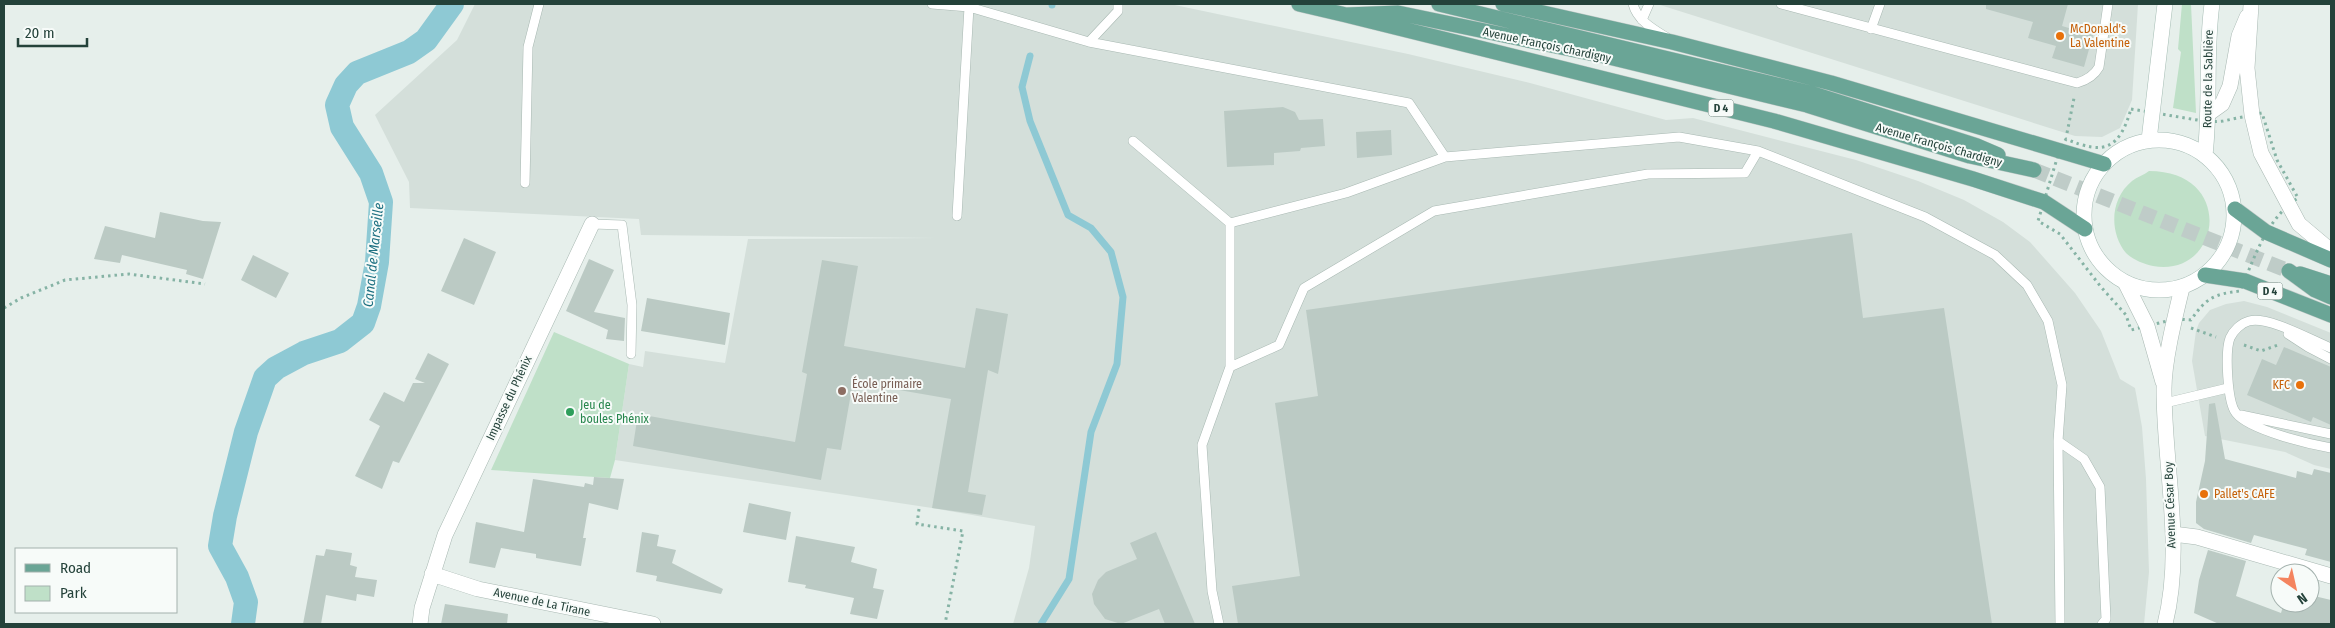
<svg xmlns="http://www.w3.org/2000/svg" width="2335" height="628" viewBox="0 0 2335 628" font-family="'Fira Sans Condensed',sans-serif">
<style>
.built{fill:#d4dfda}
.green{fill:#bfe0c8}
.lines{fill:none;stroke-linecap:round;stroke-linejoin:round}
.stream{stroke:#8ec9d4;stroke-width:7}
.canal{stroke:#8ec9d4;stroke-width:24}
.building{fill:#bbcac4}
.primary-tunnel{stroke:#bfccc8;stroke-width:15;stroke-dasharray:15 8;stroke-linecap:butt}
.service-casing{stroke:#a8b8b2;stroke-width:10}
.minor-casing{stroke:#a8b8b2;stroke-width:16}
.tertiary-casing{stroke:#a8b8b2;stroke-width:16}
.secondary-casing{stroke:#a4bbb3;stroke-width:16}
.primary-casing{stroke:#c2cac8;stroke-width:16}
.path{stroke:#86b3a5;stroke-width:3;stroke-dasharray:2.5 4;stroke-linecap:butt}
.service{stroke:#fff;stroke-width:9}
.minor{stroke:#fff;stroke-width:15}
.tertiary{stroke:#fff;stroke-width:15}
.secondary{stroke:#fff;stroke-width:15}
.primary{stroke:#6aa596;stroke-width:15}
.food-dot{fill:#e8710a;stroke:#f7fbf9;stroke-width:2}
.education-dot{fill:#8d6e63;stroke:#f7fbf9;stroke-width:2}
.leisure-dot{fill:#2e9e5b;stroke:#f7fbf9;stroke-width:2}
.labels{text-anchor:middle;stroke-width:4;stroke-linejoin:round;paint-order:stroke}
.shield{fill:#f7fbf9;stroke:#637a73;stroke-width:1}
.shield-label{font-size:11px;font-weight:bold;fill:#24423a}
.food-label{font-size:12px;fill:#c56008;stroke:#f7fbf9;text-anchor:start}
.street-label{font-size:12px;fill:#24423a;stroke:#f7fbf9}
.education-label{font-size:12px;fill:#785e54;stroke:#f7fbf9;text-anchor:start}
.leisure-label{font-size:12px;fill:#27864d;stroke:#f7fbf9;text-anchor:start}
.water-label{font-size:14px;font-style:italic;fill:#1c6f80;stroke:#f7fbf9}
</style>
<rect width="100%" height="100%" fill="#e6efeb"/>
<path class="built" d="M475 4H1170L1408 54 1530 83 1666 120 1693 118 1856 160 1918 181 1964 200 2003 222 2030 242 2075 293 2101 331 2120 379 2135 388 2142 427 2146 479 2149 572 2144 624H1013L1029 568 1035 526 932 508 615 460 629 364 643 367 645 351 725 363 748 239 936 238 641 235 639 219 410 208 409 182 375 115 457 40Z
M1657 4H2138L2132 100 2120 128 2102 137 2075 136Z
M2244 301 2267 307 2331 333V469L2314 465 2285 452 2205 436 2192 361 2196 331 2199 323 2210 310 2226 304Z"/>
<path class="green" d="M2182 4H2191L2196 113 2173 108 2181 52 2178 49Z
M2149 171C2236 171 2222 278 2153 266 2144 264 2133 260 2126 253 2109 232 2110 199 2132 181 2137 177 2144 175 2149 171Z
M554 332 629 364 615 460 610 478 491 470Z"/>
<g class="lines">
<path class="stream" d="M1052 5V4
M1030 56 1022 87 1030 121 1068 215 1091 228 1111 252 1123 297 1117 364 1091 432 1069 579 1041 624"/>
<path class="canal" d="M243 624 246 602 237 577 220 546 225 516 246 432 265 378 276 368 304 353 340 341 363 323 369 306 377 262 381 202 371 173 342 127 337 105 346 85 357 73 409 52 426 40 452 4"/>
</g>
<path class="building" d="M1986 4H2068L2062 26 2093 35 2084 67 2052 58 2056 46 2028 38 2033 22 1986 9Z
M1283 107 1295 112 1299 120 1323 119 1325 146 1301 148 1300 151 1274 153V165L1227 167 1224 111Z
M1391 130 1392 155 1357 158 1356 132Z
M160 212 203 221 221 222 203 279 186 274 187 270 122 255 120 263 94 259 105 226 155 238Z
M1852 233 1863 318 1944 308 1992 624H1238L1232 586 1300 576 1275 403 1318 396 1306 310Z
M464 238 496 252 474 305 441 291Z
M253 255 289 273 276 298 241 280Z
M589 259 614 270 594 312 625 318 624 341 606 339 608 330 566 311Z
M822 260 858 266 844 346 965 368 976 308 1008 314 998 374 988 370 968 492 986 495 982 515 932 508 951 399 853 382 841 450 827 448 821 480 633 446 638 414 795 442 807 374 802 372Z
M647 298 730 313 725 345 641 331Z
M2284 347 2331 367V425L2313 417 2311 422 2247 395 2262 359 2276 365Z
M428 353 449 364 399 463 393 461 382 489 355 476 380 426 369 420 384 392 404 402 413 383H425L415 379Z
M2215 403 2225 459 2296 478 2297 471 2312 475 2314 469 2331 473V562L2305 555 2307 549 2254 535 2251 543 2204 529 2196 523V502L2205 461 2209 404Z
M594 477 624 479 618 510 589 503 583 538H586L581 566 536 558V554L501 548 495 568 469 563 476 522 524 532 533 479 584 487 585 483 593 485Z
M749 503 791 512 786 540 743 532Z
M642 532 659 535 657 546 676 550 672 563 723 589 721 594 656 581 657 576 636 572Z
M1156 532 1195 624H1165L1159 609 1121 624 1105 619 1094 604 1092 594 1098 580 1106 572 1137 559 1130 543Z
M796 536 855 547 851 562 877 569 873 588 884 590 877 619 850 614 854 598 805 588 806 585 788 582Z
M326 549 352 553 350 565 357 567 355 577 377 580 374 597 357 594 356 601 326 595 321 624H303L316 555 324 556Z
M2208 550 2246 561 2236 596 2281 613 2284 603H2310V595L2331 600V624H2219L2194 613 2199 580Z
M445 604 508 614 507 624H441Z"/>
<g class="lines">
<path class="primary-tunnel" d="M2034 170 2289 271"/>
<defs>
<path id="service" d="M932 4 969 7
M1633 4C1637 20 1653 29 1666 37
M1781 4 2077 83C2087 80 2094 76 2099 67L2108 4
M1642 20 1649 4
M1871 29 1880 4
M1089 42 1409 103 1445 157 1346 193 1230 223V367L1202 445 1212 591 1219 624
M1133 141 1230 223
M1445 157 1679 137 1758 151 1925 217 1995 255 2027 285 2048 321 2062 385 2058 441 2060 624
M525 183 528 47 539 4
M957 216 969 7 1089 42 1118 11V4
M592 224 622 225 632 305 631 354
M2288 334 2308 347 2331 359
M2331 348C2311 340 2269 316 2249 321 2241 323 2233 331 2230 338 2225 351 2227 402 2236 413 2249 430 2309 444 2331 448
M1230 367 1279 345 1304 288 1434 211 1648 174 1745 173 1758 151
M2165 403 2228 388
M2241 415 2331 434
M2058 441 2084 459 2100 487 2106 619 2102 624"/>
<path id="minor" d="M2251 5 2247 68 2252 115 2261 153 2299 224 2331 251
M2208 114 2222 104 2230 86 2239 36 2247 17
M2173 534 2197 537 2331 576
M432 574 478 589 653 624
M420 624 422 608 445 535 592 224"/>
<path id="tertiary" d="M2126 284 2147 326 2163 382
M2165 624C2184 548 2164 466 2164 389 2164 360 2175 317 2182 288"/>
<path id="secondary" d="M2084 215a75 75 0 1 1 150 0a75 75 0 1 1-150 0Z
M2149 140 2165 4
M2205 155C2211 104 2205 54 2212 4"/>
<path id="primary" d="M1299 4 1346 15 1398 13 1609 57 1807 105 1970 156 2034 170
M1439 4 1810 93 1977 146 1998 155
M1503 4 1672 42 1831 83 2104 164
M1346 15 1774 121 1973 179 2044 202 2085 229
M2235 209 2266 232 2331 260
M2289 271 2315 290 2331 297
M2300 274 2331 284
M2205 275 2245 281 2331 315"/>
</defs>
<use href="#service" class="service-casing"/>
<use href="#minor" class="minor-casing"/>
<use href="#tertiary" class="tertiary-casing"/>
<use href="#secondary" class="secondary-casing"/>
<use href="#primary" class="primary-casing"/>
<path class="path" d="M2131 109 2209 122 2223 121 2262 113 2277 160 2298 198C2266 219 2255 257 2240 291 2214 294 2206 298 2191 320L2175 319 2131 330 2126 315 2101 287 2060 234 2038 221 2059 152 2066 139C2104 155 2119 150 2131 109Z
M2067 133 2074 98
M4 308 21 298 65 280 129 274 205 284
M2191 328 2216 337
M2244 345 2261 351 2278 345
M919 509 917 524 963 531 945 624"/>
<use href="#service" class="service"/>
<use href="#minor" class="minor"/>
<use href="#tertiary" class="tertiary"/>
<use href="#secondary" class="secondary"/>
<use href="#primary" class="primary"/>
</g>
<g class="food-dot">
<circle cx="2060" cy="36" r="5"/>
<circle cx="2300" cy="385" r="5"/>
<circle cx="2204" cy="494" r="5"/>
</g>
<circle class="education-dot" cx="842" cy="391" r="5"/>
<circle class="leisure-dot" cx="570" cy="412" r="5"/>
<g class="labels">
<g class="shield">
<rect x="1708.5" y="99.5" width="25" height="17" rx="4"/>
<rect x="2257.5" y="282.5" width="25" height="17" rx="4"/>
</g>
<g class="shield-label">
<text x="1721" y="112">D 4</text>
<text x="2270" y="295">D 4</text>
</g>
<g class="food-label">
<text x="2070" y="33">McDonald's<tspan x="2070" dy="14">La Valentine</tspan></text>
<text x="2290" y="389" text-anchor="end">KFC</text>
<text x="2214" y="498">Pallet's CAFE</text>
</g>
<g class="street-label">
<text transform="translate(1547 45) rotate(12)" y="4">Avenue François Chardigny</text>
<text transform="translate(2208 79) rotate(-89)" y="4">Route de la Sablière</text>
<text transform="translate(1939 145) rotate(16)" y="4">Avenue François Chardigny</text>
<text transform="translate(509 398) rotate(-65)" y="4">Impasse du Phénix</text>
<text transform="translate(2170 505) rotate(-92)" y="4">Avenue César Boy</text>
<text transform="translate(542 602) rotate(12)" y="4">Avenue de La Tirane</text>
</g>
<g class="education-label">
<text x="852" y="388">École primaire<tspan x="852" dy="14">Valentine</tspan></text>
</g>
<g class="leisure-label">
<text x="580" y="409">Jeu de<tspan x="580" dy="14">boules Phénix</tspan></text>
</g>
<g class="water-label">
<text transform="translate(373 255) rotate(-84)" y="5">Canal de Marseille</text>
</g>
</g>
<rect width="2335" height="628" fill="none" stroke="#24423a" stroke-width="10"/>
<rect x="15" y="548" width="162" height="65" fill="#f7fbf9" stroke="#a3b1ad"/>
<rect x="25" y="564" width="25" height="8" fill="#6aa596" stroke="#a3b1ad"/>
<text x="60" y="573" font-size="15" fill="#24423a">Road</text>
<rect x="25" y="586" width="25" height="15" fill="#bfe0c8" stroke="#a3b1ad"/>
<text x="60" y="598" font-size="15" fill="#24423a">Park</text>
<g transform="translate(2295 588) rotate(146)"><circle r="24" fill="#f7fbf9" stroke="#a3b1ad"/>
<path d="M0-4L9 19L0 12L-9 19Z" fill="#f4845f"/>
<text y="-8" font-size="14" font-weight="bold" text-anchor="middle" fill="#24423a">N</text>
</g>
<path d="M18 38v8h69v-8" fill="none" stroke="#24423a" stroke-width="2.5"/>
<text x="25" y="38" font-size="15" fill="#24423a" stroke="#f7fbf9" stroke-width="4" paint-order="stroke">20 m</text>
</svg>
